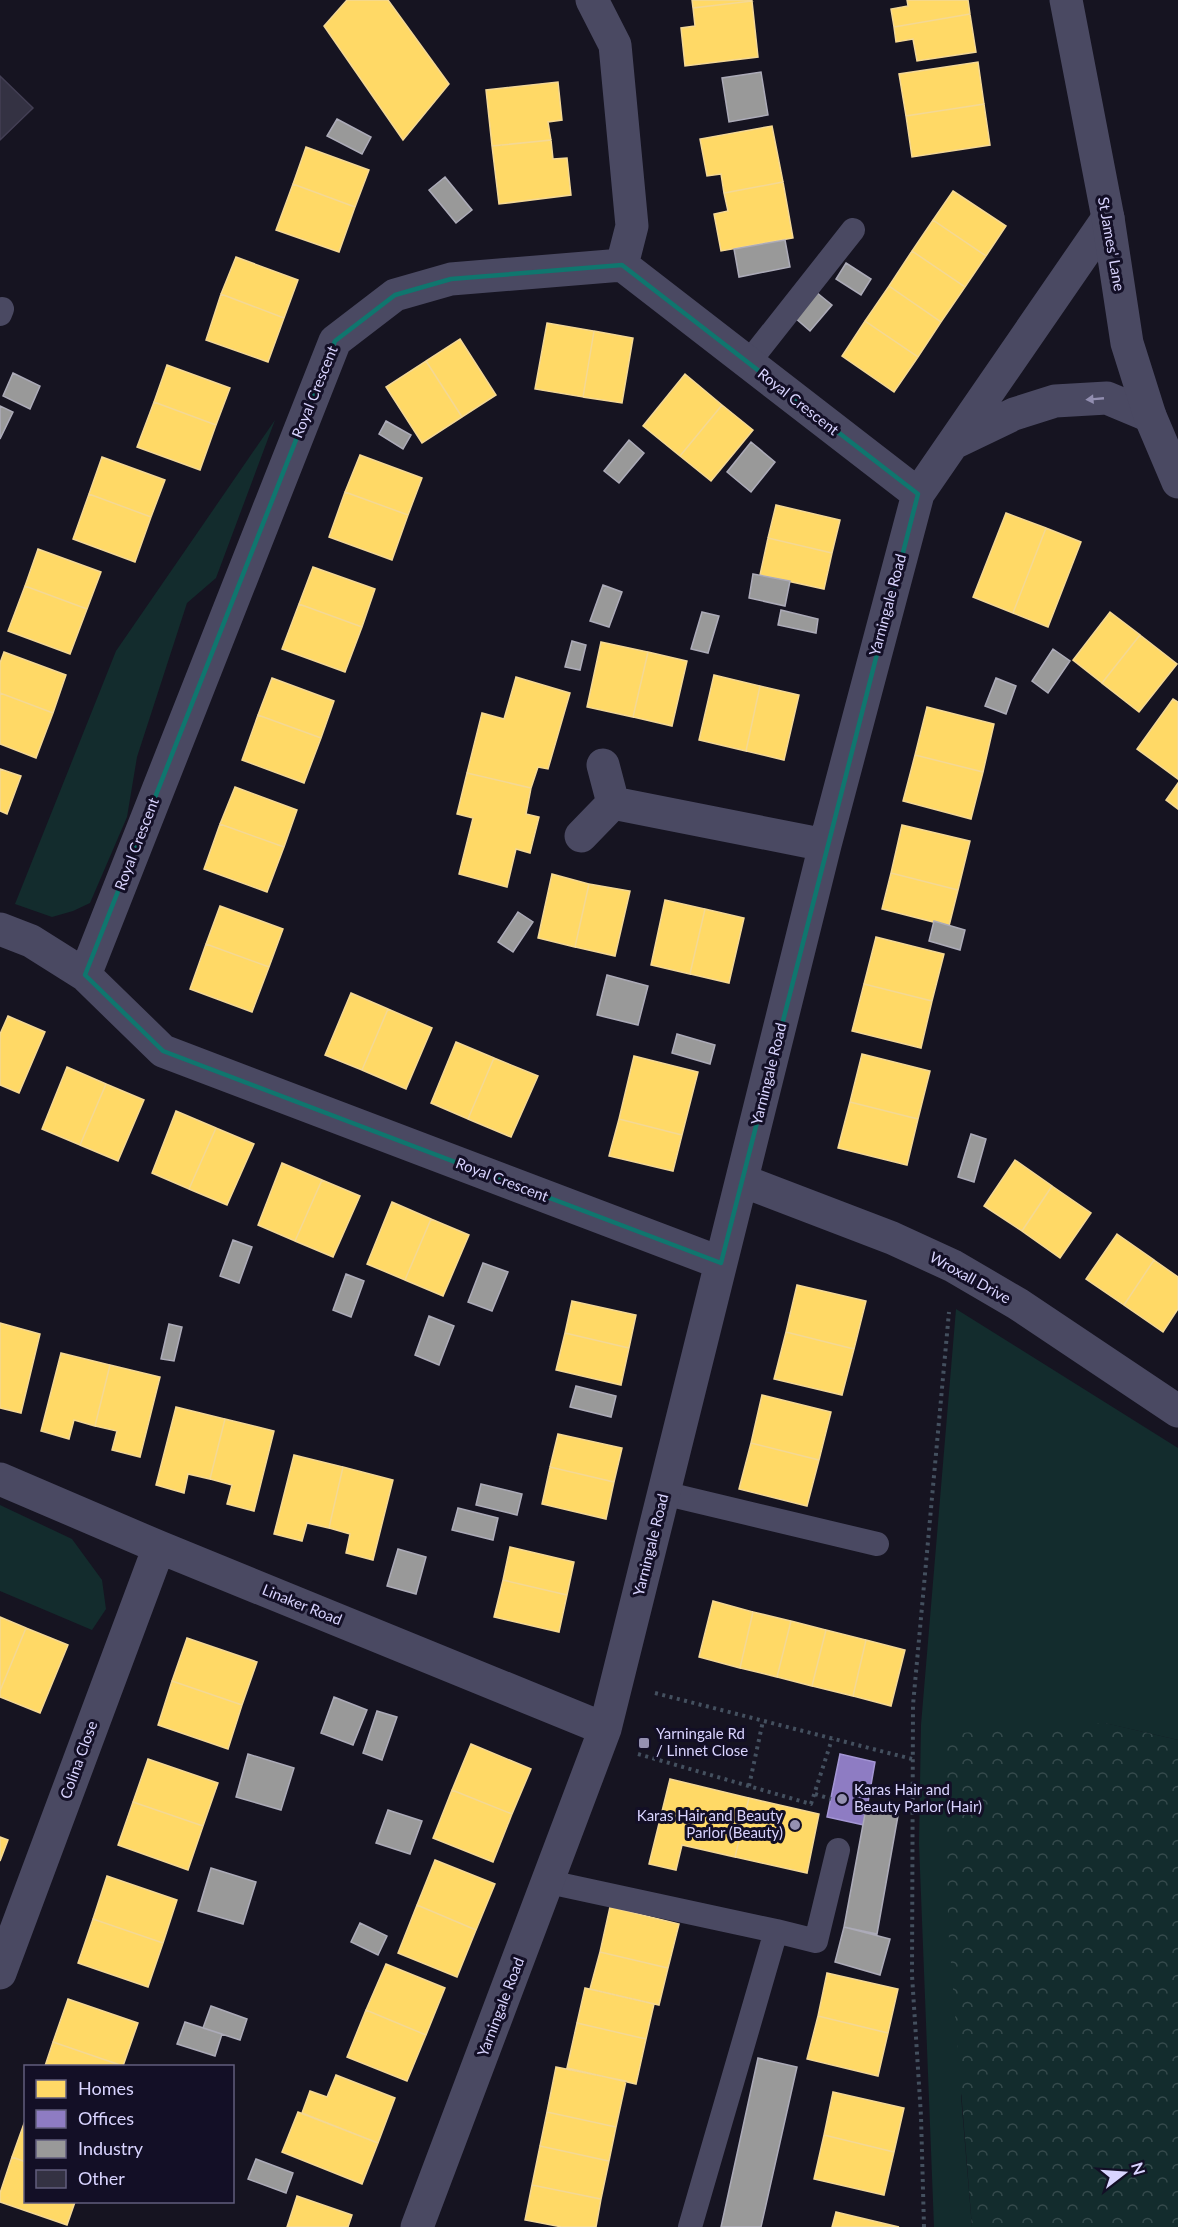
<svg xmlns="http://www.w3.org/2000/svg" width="1178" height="2227" viewBox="0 0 1178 2227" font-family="Lato,sans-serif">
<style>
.grass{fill:#132c2d}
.forest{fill:url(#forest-crowns)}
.homes{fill:#ffd966;stroke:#f4d894;stroke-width:1.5}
.offices{fill:#8e7cc3;stroke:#a496d5;stroke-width:1.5}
.industry{fill:#999;stroke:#acabb8;stroke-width:1.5}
.building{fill:#343243;stroke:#433f54;stroke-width:1.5}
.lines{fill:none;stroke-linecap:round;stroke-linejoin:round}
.path{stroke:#44505f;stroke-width:4;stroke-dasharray:3 4.5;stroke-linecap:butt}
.service{stroke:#4a4962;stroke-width:24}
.minor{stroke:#4a4962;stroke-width:33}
.tertiary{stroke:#4a4962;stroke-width:33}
.oneway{fill:#928eb0}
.marked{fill:none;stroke:#0f766e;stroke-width:4.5;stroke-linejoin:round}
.poi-dot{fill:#9591b1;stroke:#130f26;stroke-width:2}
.labels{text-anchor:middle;stroke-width:6;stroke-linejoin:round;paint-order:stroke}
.street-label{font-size:15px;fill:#d9d4ff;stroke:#130f26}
.poi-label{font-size:15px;fill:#d9d4ff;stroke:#130f26;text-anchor:start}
</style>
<defs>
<pattern id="forest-crowns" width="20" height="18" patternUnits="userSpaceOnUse" patternTransform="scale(1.5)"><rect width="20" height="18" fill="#132c2d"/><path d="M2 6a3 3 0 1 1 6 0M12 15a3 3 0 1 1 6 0" fill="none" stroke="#354a4c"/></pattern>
</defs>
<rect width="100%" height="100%" fill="#161421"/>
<path class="grass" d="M275 420 216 578 187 603 137 757 127 817 90 903 73 911 52 917 15 904 116 651Z
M956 1309 1178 1448V1740L1104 1723 961 2096 972 2227H934L919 1844 921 1725Z
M0 1505 72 1539 102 1580 106 1609 92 1630 0 1591Z"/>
<path class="forest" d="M1105 1723 1178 1740V2227H972L948 1926 945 1734Z"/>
<path class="homes" d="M347 0H388L449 84 403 140 324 26Z
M692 0H751L752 1 693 8Z
M907 0H968L970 14 894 27 891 9 908 6Z
M752 1 758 57 685 66 681 28 695 26 693 8Z
M970 14 976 52 917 61 913 39 896 42 894 27Z
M978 62 984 104 906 116 899 74Z
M558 82 562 120 548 122 551 140 492 146 486 90Z
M984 104 990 145 912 157 906 116Z
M772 126 783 182 724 193 721 174 707 176 700 139Z
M551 140 553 159 567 158 571 195 499 204 492 146Z
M306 147 369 170 355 207 293 184Z
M783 182 793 238 721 251 714 214 728 211 724 193Z
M293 184 355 207 339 252 276 230Z
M953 191 1006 226 986 256 933 220Z
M933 220 986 256 965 287 912 251Z
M912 251 965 287 941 322 889 286Z
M236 257 298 280 284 318 221 294Z
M889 286 941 322 918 357 865 321Z
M221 294 284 318 268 362 206 340Z
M865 321 918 357 894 392 842 356Z
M547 323 594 331 583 397 535 389Z
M594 331 633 338 622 403 583 397Z
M460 339 496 395 462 417 426 361Z
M426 361 462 417 422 443 386 387Z
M167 365 230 388 216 425 154 402Z
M685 374 722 405 680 456 643 426Z
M154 402 216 425 200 470 137 447Z
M722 405 753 430 711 481 680 456Z
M360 455 422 478 408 515 345 492Z
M102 457 165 480 151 517 89 494Z
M345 492 408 515 392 560 329 537Z
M89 494 151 517 135 562 73 539Z
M776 505 840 520 832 553 768 538Z
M1006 513 1046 528 1013 613 973 597Z
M1046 528 1081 542 1048 627 1013 613Z
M768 538 832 553 824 589 760 575Z
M38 549 101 572 87 609 25 586Z
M313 567 375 589 362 627 299 604Z
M25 586 87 609 70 654 8 631Z
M299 604 362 627 345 672 282 649Z
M1110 612 1140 635 1102 683 1073 660Z
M1140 635 1177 664 1139 712 1102 683Z
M601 642 648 652 633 717 587 707Z
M4 652 66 675 53 713 0 693V663Z
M648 652 687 661 672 726 633 717Z
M714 675 760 686 746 751 699 740Z
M516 677 570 693 548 769 538 767 531 788 467 773 482 713 504 719Z
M272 678 334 701 321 738 258 715Z
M760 686 799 695 784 760 746 751Z
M0 693 53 713 36 758 0 744Z
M1173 699 1178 702V779L1137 749Z
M927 707 994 724 983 772 915 755Z
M258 715 321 738 304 783 242 760Z
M915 755 983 772 971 819 903 801Z
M0 769 21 776 7 814 0 811Z
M467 773 531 788 526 814 539 817 530 853 516 849 507 887 459 874 473 818 457 814Z
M1178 783V809L1166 800Z
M235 787 297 810 284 847 220 824Z
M220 824 284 847 267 892 204 869Z
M902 825 970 841 958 890 891 873Z
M891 873 958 890 949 926 882 909Z
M552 874 589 884 575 947 538 938Z
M589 884 630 891 615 956 575 947Z
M665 900 705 909 690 974 651 965Z
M220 906 283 929 269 967 206 944Z
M705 909 744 918 729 983 690 974Z
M876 937 944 954 932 1001 864 984Z
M206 944 269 967 252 1012 190 989Z
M864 984 932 1001 921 1048 852 1031Z
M351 993 388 1009 362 1070 325 1055Z
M388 1009 432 1028 406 1089 362 1070Z
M8 1016 45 1032 19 1093 0 1085V1034Z
M456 1042 494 1058 468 1119 431 1103Z
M862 1054 930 1071 918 1119 850 1102Z
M634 1056 698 1072 682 1135 619 1119Z
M494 1058 538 1076 511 1137 468 1119Z
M67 1067 106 1084 80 1145 42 1129Z
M106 1084 144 1100 118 1161 80 1145Z
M850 1102 918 1119 907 1165 838 1148Z
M176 1111 216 1128 189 1189 152 1173Z
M619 1119 682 1135 673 1171 609 1156Z
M216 1128 254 1144 227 1205 189 1189Z
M1015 1160 1052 1186 1022 1231 984 1206Z
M282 1163 322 1180 295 1241 258 1225Z
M322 1180 360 1196 333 1257 295 1241Z
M1052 1186 1091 1213 1060 1258 1022 1231Z
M392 1202 431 1219 405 1280 367 1264Z
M431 1219 469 1235 443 1296 405 1280Z
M1117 1234 1154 1260 1124 1305 1086 1279Z
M1154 1260 1178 1277V1309L1163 1332 1124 1305Z
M797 1285 866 1301 854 1349 786 1332Z
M572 1301 636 1315 629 1348 565 1333Z
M0 1323 40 1334 21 1413 0 1408Z
M786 1332 854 1349 842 1395 774 1379Z
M565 1333 629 1348 621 1385 556 1370Z
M61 1353 110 1365 95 1426 74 1420 69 1439 41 1431Z
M110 1365 160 1377 140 1457 112 1450 117 1431 95 1426Z
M762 1395 831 1412 819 1460 751 1443Z
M176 1407 225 1419 210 1479 188 1474 184 1493 156 1485Z
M225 1419 274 1431 254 1511 227 1504 232 1485 210 1479Z
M558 1434 622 1448 614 1482 550 1467Z
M751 1443 819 1460 807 1506 739 1489Z
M294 1455 343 1467 329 1528 307 1523 302 1541 274 1534Z
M343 1467 393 1480 373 1560 346 1553 350 1534 329 1528Z
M550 1467 614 1482 606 1519 542 1504Z
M510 1547 574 1562 567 1595 503 1580Z
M503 1580 567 1595 559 1632 494 1617Z
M713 1601 753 1612 740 1668 699 1657Z
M753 1612 791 1621 777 1677 740 1668Z
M0 1617 26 1628 0 1691Z
M791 1621 826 1630 812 1686 777 1677Z
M26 1628 68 1645 40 1713 0 1697V1691Z
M826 1630 866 1640 853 1696 812 1686Z
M187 1638 257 1662 242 1705 172 1681Z
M866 1640 905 1650 891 1706 853 1696Z
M172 1681 242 1705 228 1749 158 1725Z
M471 1744 531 1769 512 1814 452 1790Z
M148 1759 218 1783 203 1826 133 1802Z
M670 1779 749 1798 735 1857 682 1845 676 1870 649 1864Z
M452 1790 512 1814 493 1862 433 1838Z
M749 1798 819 1814 807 1873 735 1857Z
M133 1802 203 1826 188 1870 118 1845Z
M0 1837 8 1840 0 1861Z
M435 1860 495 1884 476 1930 417 1905Z
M107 1876 177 1900 163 1943 93 1919Z
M417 1905 476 1930 457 1977 398 1953Z
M610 1907 679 1924 668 1968 600 1952Z
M93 1919 163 1943 148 1987 78 1963Z
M600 1952 668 1968 659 2005 590 1989Z
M386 1964 445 1988 426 2035 366 2010Z
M827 1973 898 1989 888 2033 818 2016Z
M585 1988 654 2004 646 2039 577 2023Z
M68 1999 138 2023 123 2066 53 2042Z
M366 2010 426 2035 407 2081 347 2057Z
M818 2016 888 2033 878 2076 807 2059Z
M577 2023 646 2039 636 2084 567 2068Z
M53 2042 123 2066H45Z
M556 2067 626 2081 616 2127 547 2112Z
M336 2075 395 2098 378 2143 302 2113 310 2091 327 2097Z
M833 2092 904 2108 894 2152 824 2135Z
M298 2112 378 2143 362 2184 282 2152Z
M547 2112 616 2127 609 2161 540 2146Z
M26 2118V2162L12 2157Z
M824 2135 894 2152 884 2195 814 2179Z
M540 2146 609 2161 601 2199 532 2185Z
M12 2157 26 2162V2202H75L67 2225 0 2202V2193Z
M532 2185 601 2199 596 2227H562L525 2220Z
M297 2196 352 2215 348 2227H287Z
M836 2212 899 2227H832Z"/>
<path class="offices" d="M840 1754 875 1762 864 1825 827 1817Z"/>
<path class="industry" d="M761 72 768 115 729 122 722 78Z
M337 119 371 137 362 154 327 136Z
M445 177 472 210 456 223 429 190Z
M785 240 790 267 739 277 734 249Z
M846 263 871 279 861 295 836 279Z
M816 292 832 305 810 331 794 317Z
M13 373 40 386 30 409 3 396Z
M0 406 13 412 0 439Z
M386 421 411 435 403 449 379 434Z
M629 440 644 453 619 483 604 471Z
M751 442 775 462 751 492 727 472Z
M753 574 790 581 785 606 749 598Z
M603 585 622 592 609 627 590 621Z
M781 610 818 619 816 633 778 625Z
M702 612 719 616 708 653 691 649Z
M572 641 586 645 580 670 565 667Z
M1053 649 1070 661 1048 693 1032 681Z
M996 678 1016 686 1006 714 985 706Z
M518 912 533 922 513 952 498 942Z
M934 921 965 930 960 950 929 941Z
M607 975 648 986 638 1025 597 1015Z
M677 1034 715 1045 710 1064 672 1053Z
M971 1134 986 1139 974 1182 958 1177Z
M233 1240 252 1247 239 1283 220 1276Z
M483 1263 508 1272 492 1311 468 1302Z
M346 1274 364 1281 351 1317 333 1310Z
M429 1316 454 1326 439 1365 415 1355Z
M169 1324 182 1327 174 1361 161 1359Z
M576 1386 616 1396 611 1417 570 1407Z
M481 1484 522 1494 517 1515 476 1505Z
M458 1508 498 1518 493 1540 452 1530Z
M398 1549 426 1557 416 1594 387 1586Z
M334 1697 367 1710 353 1745 321 1733Z
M377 1711 397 1717 382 1760 363 1753Z
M248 1754 294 1768 281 1810 236 1797Z
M867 1803 899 1810 877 1934 844 1927Z
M388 1810 422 1821 410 1854 376 1843Z
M211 1868 256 1882 243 1924 198 1911Z
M360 1923 387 1936 378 1955 351 1942Z
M844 1927 890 1939 880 1975 835 1962Z
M211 2006 247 2019 240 2040 203 2028Z
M185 2022 222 2034 215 2056 177 2044Z
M758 2058 797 2067 761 2227H721Z
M256 2159 293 2173 286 2193 248 2179Z"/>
<path class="building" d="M0 76 33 108 0 140Z"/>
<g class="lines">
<path class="path" d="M655 1693 912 1759
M638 1754 811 1804 832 1739
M749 1786 763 1721
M815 1794 831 1799
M924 2227 921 2116 912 1975 913 1705 949 1312"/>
<path class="service" d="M0 314 2 309
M748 363 853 230
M663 1493 877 1544
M549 1882 776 1931 690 2227
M776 1931 816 1941 838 1850"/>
<path class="minor" d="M592 0 615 45 632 226 622 265
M954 443 1014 414 1055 401 1107 398 1150 416
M613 803 825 845
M581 836 613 803 603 765
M0 929 31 941 85 975
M743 1181 892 1238 953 1266 1018 1304 1178 1411
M721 1263 163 1051 85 975 335 341 395 295 451 279 622 265 918 494
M0 1479 159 1547 605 1729
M0 1973 159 1547
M417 2227 605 1729 825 845 918 494 1108 218"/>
<path class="tertiary" d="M1066 0 1108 218 1127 343 1150 416 1178 482"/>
</g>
<defs><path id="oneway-solid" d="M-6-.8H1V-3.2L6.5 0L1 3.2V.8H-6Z" transform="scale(1.5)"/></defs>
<use class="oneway" href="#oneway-solid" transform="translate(1095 399) rotate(175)"/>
<path class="marked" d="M622 265 918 494 721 1263 163 1051 85 975 335 341 395 295 451 279Z"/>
<g class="poi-dot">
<rect x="638" y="1737" width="12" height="12" rx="3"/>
<circle cx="842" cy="1799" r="6"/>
<circle cx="795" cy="1825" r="6"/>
</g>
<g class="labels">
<g class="street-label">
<text transform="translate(1111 244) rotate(80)" y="5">St James' Lane</text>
<text transform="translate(315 392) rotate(-68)" y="5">Royal Crescent</text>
<text transform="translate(798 402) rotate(38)" y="5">Royal Crescent</text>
<text transform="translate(888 605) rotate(-75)" y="5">Yarningale Road</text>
<text transform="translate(137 844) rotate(-69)" y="5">Royal Crescent</text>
<text transform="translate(769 1074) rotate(-76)" y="5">Yarningale Road</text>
<text transform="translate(502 1180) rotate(21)" y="5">Royal Crescent</text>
<text transform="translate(970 1278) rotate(29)" y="5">Wroxall Drive</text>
<text transform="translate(651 1545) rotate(-76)" y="5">Yarningale Road</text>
<text transform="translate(302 1605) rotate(22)" y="5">Linaker Road</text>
<text transform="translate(79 1760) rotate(-70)" y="5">Colina Close</text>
<text transform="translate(501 2007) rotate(-69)" y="5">Yarningale Road</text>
</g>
<g class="poi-label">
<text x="656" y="1739">Yarningale Rd<tspan x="656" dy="17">/ Linnet Close</tspan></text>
<text x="854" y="1795">Karas Hair and<tspan x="854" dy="17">Beauty Parlor (Hair)</tspan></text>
<text x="783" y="1821" text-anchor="end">Karas Hair and Beauty<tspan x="783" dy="17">Parlor (Beauty)</tspan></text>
</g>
</g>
<rect x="24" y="2065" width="210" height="138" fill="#130f26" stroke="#625e7d" stroke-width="1.5"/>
<rect x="36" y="2080" width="30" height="18" fill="#ffd966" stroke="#625e7d" stroke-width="1.5"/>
<text x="78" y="2095" font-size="18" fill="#d9d4ff">Homes</text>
<rect x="36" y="2110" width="30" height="18" fill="#8e7cc3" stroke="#625e7d" stroke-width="1.5"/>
<text x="78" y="2125" font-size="18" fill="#d9d4ff">Offices</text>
<rect x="36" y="2140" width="30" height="18" fill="#999999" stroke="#625e7d" stroke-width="1.5"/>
<text x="78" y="2155" font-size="18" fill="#d9d4ff">Industry</text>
<rect x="36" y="2170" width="30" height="18" fill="#343243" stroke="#625e7d" stroke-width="1.5"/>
<text x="78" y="2185" font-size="18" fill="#d9d4ff">Other</text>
<g transform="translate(1124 2173) rotate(73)" stroke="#130f26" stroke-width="4.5" paint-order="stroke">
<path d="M0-4.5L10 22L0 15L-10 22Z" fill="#d9d4ff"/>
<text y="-9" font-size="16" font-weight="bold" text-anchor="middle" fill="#d9d4ff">N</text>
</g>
</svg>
